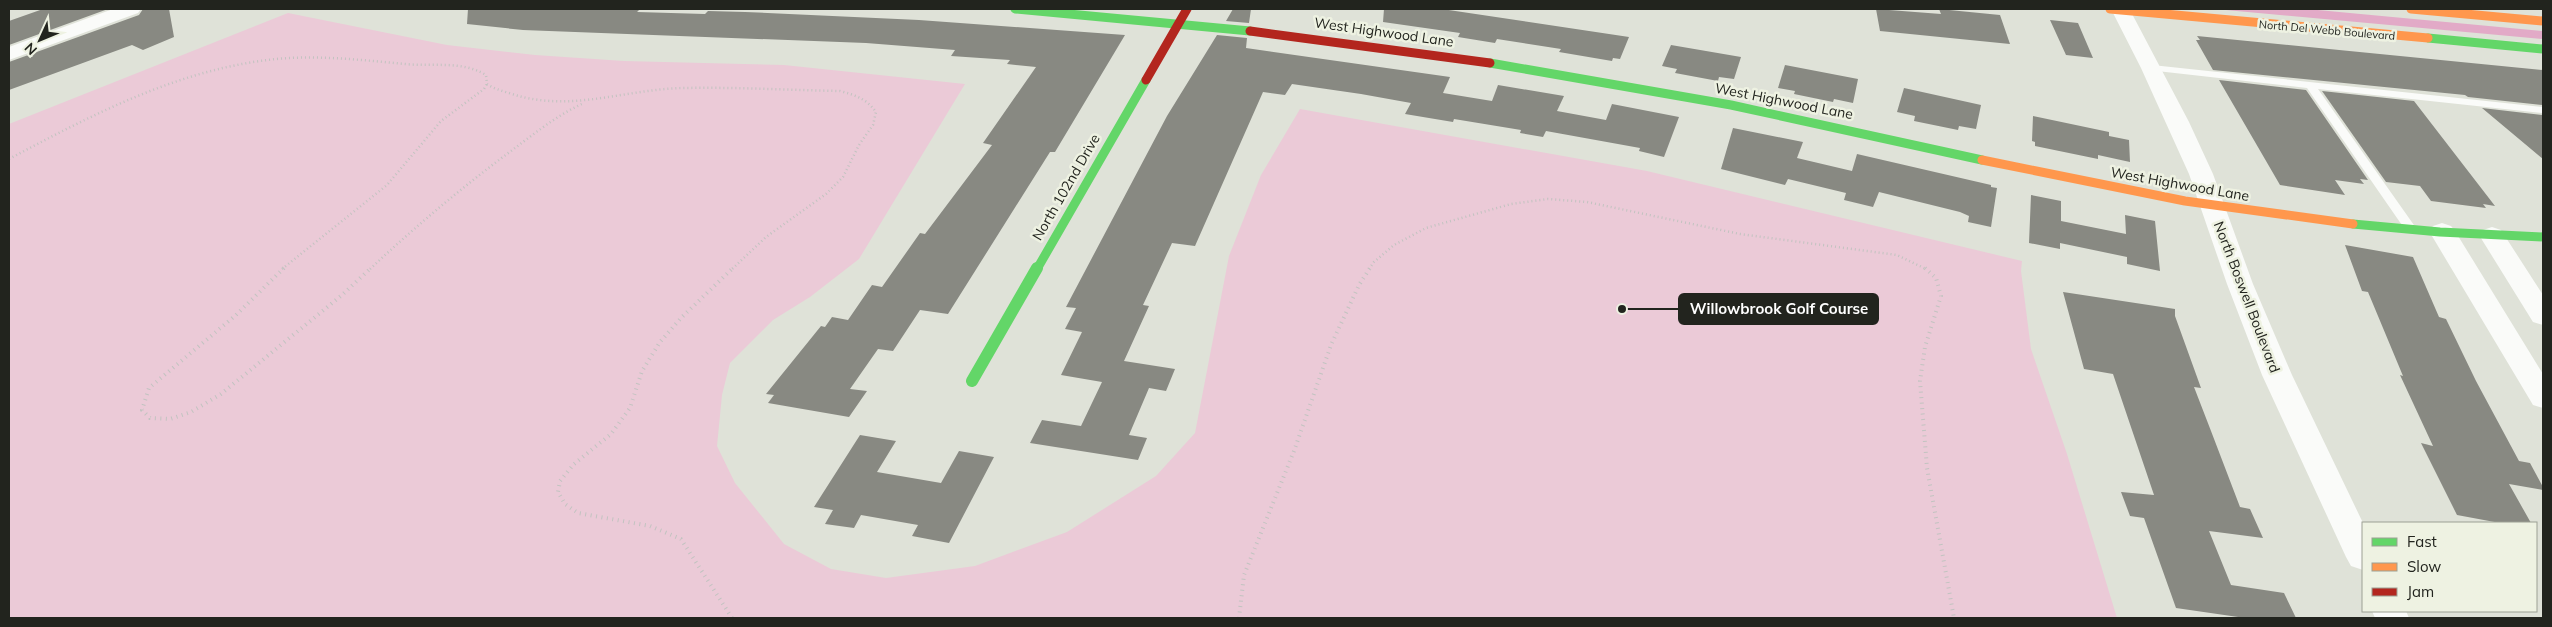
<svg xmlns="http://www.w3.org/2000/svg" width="2552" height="627" viewBox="0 0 2552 627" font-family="Mulish,sans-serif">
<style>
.green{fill:#ebcad7}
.water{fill:#e2aac7}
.building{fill:#888982}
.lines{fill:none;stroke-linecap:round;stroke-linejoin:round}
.path-far1{stroke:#c2c3c0;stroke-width:2.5;stroke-dasharray:1 3;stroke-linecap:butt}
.path{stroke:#c2c3c0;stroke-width:4;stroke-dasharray:1 4.5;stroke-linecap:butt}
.lane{fill:#fafbf9;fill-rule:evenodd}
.street{fill:#fafbf9;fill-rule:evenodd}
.fast-far1{stroke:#63d668;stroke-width:9}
.fast{stroke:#63d668;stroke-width:12}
.slow{stroke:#ff974d;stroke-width:9}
.jam{stroke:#b3261e;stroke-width:9}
.labels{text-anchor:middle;stroke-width:5;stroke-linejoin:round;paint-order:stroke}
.far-street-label{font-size:11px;fill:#22241e;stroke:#eef2e2}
.street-label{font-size:14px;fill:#22241e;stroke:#eef2e2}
.leader{fill:none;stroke:#22241e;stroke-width:2}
.callout-dot{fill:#22241e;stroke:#eef2e2;stroke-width:2}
.callout{fill:#22241e;stroke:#22241e;stroke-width:2}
.callout-label{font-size:15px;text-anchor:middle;font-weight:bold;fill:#fff}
</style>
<rect width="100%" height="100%" fill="#dfe2d8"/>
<path class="green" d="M288 13 447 45 535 55 624 61 784 65 965 84 859 259 810 297 773 320 730 363 722 395 717 446 735 483 784 544 831 569 886 578 975 566 1067 532 1156 476 1195 433 1229 256 1261 175 1300 109 1647 171 2022 261 2021 271 2031 349 2067 454 2117 618H9V124Z"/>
<path class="water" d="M2215 9H2307L2543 31V39Z"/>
<path class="building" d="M43 9H108L9 45V21Z
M143 9H169L174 37 143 50 132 45 9 90V62L139 15Z
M468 9H640L637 12 705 14 708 11 745 12 919 20 1125 35 1055 152H1050L948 314 920 310 893 351 878 349 850 389 867 391 849 417 768 403 774 395 766 394 821 326 825 327 832 317 848 320 872 285 882 287 920 233 925 234 992 145 983 143 1036 67 1007 64 1010 60 951 56 955 50 866 43 523 30 467 24Z
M1233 9H1251L1249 23 1226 21Z
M1384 9H1442L1629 37 1620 59 1613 58 1612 61 1559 52 1561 49 1497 39 1495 43 1458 37 1460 33 1383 22Z
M1876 9 1941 14 1939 9 2000 15 2010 44 1880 31Z
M2050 20 2078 23 2093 58 2066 55Z
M1217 35 1247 38 1246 48 1450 77 1443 93 1492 101 1498 85 1564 96 1557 111 1606 120 1612 104 1679 117 1664 157 1639 151 1640 148 1546 131 1543 137 1520 133 1521 130 1454 119 1453 122 1405 114 1411 103 1361 94 1292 84 1285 95 1263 92 1195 246 1172 243 1143 305 1149 306 1124 361 1175 369 1166 391 1149 388 1129 435 1147 438 1138 460 1030 443 1042 420 1081 426 1102 382 1061 375 1082 332 1065 329 1076 308 1066 307 1167 116Z
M2197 36 2543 70V105L2468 97 2465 95 2213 70 2196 40H2200Z
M1671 45 1741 57 1734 79 1719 77 1718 81 1675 73 1677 69 1662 66Z
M1785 65 1858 79 1853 103 1834 99 1833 102 1794 94 1795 91 1778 88Z
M2219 80 2306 90 2368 180 2360 179 2364 184 2335 180 2345 195 2280 185Z
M1904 88 1981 105 1976 129 1959 126 1958 130 1914 121 1915 116 1897 112Z
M2322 91 2414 101 2495 206 2483 204 2486 208 2431 201 2420 186 2386 182Z
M2482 108 2543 115V159L2525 144Z
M2033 116 2109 132V136L2129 140 2130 162 2098 155V159L2035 146V142L2032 141Z
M1733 128 1803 142 1797 158 1852 171 1857 154 1991 185V187L1997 188 1991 227 1968 222 1969 216 1960 212 1879 192 1873 207 1844 200 1846 193 1788 179 1785 185 1721 169Z
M2031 195 2061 201V221L2126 234 2125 215 2155 221 2160 271 2127 264V257L2060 243V249L2029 243Z
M2345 245 2413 257 2439 317 2446 319 2476 381 2519 461 2530 463 2543 487V490L2509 484 2531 523H2500L2457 515 2421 443 2433 446 2400 375 2403 376 2368 292 2362 291Z
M2063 292 2175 309V316L2201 388 2194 387 2211 431 2240 507 2250 509 2263 538 2209 531 2231 585 2284 593 2296 618H2245L2176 608 2144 518 2130 516 2121 492 2154 495 2113 374 2084 369Z
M860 435 896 441 877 472 941 483 959 451 994 457 949 543 912 536 918 525 861 515 854 528 825 524 833 510 814 507Z"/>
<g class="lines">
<path class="path-far1" d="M9 159C94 114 179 69 276 59 319 55 362 60 405 64 433 67 461 60 486 75L487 84C494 89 503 91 512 94 571 113 625 89 684 88 736 87 788 90 840 91 855 95 867 99 876 112L873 125 859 145 843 177 826 194 766 237 732 269
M282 269 387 185 441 121 484 89 487 84
M370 269C415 227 461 188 511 151 534 134 557 115 584 103
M1369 269 1374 262 1394 245 1426 228 1511 204 1548 199 1587 202 1740 234 1897 255 1926 269"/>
<path class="path" d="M284 268 236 315 149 388 142 410 150 418 170 419 191 412 221 394 342 295 371 268
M1925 268 1936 278 1941 296 1925 347 1920 381 1927 468 1954 618
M732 618 681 539 650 526 578 513 565 504 558 492 560 481 574 464 611 434 630 408 642 371 660 342 682 317 733 268
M1239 618 1244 575 1294 451 1331 345 1359 285 1370 268"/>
<path class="lane" d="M2152 65 2543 107V113L2318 89 2416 228 2410 232 2406 231 2307 88 2148 70V66Z"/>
<path class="street" d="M113 9H141L138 13 9 60V47Z
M2111 9 2130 10 2189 122 2213 174 2253 284 2292 375 2363 523V570L2351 566 2346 557 2262 375 2227 284 2189 174 2141 68Z
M2442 223 2451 226 2455 231 2543 374V408L2533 405 2429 231 2433 226Z
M2492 227 2501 230 2543 295V325L2533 322 2479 235 2483 230Z
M2372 611H2406L2409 618H2375Z"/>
<path class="fast-far1" d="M1015 9 1250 31
M2428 38 2543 49
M1490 63 1731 105 1982 160
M2353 224 2440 232 2543 237
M1037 269 1146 80"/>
<path class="fast" d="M972 381 1037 268"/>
<path class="slow" d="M2110 9 2428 38
M2411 9 2543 21
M1982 160 2185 201 2353 224"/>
<path class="jam" d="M1250 31 1490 63
M1146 80 1187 9"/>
</g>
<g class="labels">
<g class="far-street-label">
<text transform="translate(2327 30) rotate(5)" y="4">North Del Webb Boulevard</text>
</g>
<g class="street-label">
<text transform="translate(1384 32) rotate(8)" y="5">West Highwood Lane</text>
<text transform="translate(1784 101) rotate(11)" y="5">West Highwood Lane</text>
<text transform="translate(2180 184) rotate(10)" y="5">West Highwood Lane</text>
<text transform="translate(1066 187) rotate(-60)" y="5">North 102nd Drive</text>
<text transform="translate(2247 297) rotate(69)" y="5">North Boswell Boulevard</text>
</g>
</g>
<path class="leader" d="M1622 309L1679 309"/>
<circle class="callout-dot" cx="1622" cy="309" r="5"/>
<rect class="callout" x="1679" y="294" width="199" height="30" rx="5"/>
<g class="callout-label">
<text x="1779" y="314">Willowbrook Golf Course</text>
</g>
<rect width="2552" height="627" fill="none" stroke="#22241e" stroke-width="20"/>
<rect x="2362" y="522" width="175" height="90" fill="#eef2e2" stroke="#9ca094"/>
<rect x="2372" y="538" width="25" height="8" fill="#63d668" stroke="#9ca094"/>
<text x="2407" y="547" font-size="15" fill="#22241e">Fast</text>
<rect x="2372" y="563" width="25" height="8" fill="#ff974d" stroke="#9ca094"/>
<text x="2407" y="572" font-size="15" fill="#22241e">Slow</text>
<rect x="2372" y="588" width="25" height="8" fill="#b3261e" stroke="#9ca094"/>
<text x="2407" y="597" font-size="15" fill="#22241e">Jam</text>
<g transform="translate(40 40) rotate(226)" stroke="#eef2e2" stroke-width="4" paint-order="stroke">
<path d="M0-4L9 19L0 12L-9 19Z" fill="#22241e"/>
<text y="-8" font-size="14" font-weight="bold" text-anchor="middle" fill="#22241e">N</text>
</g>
</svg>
